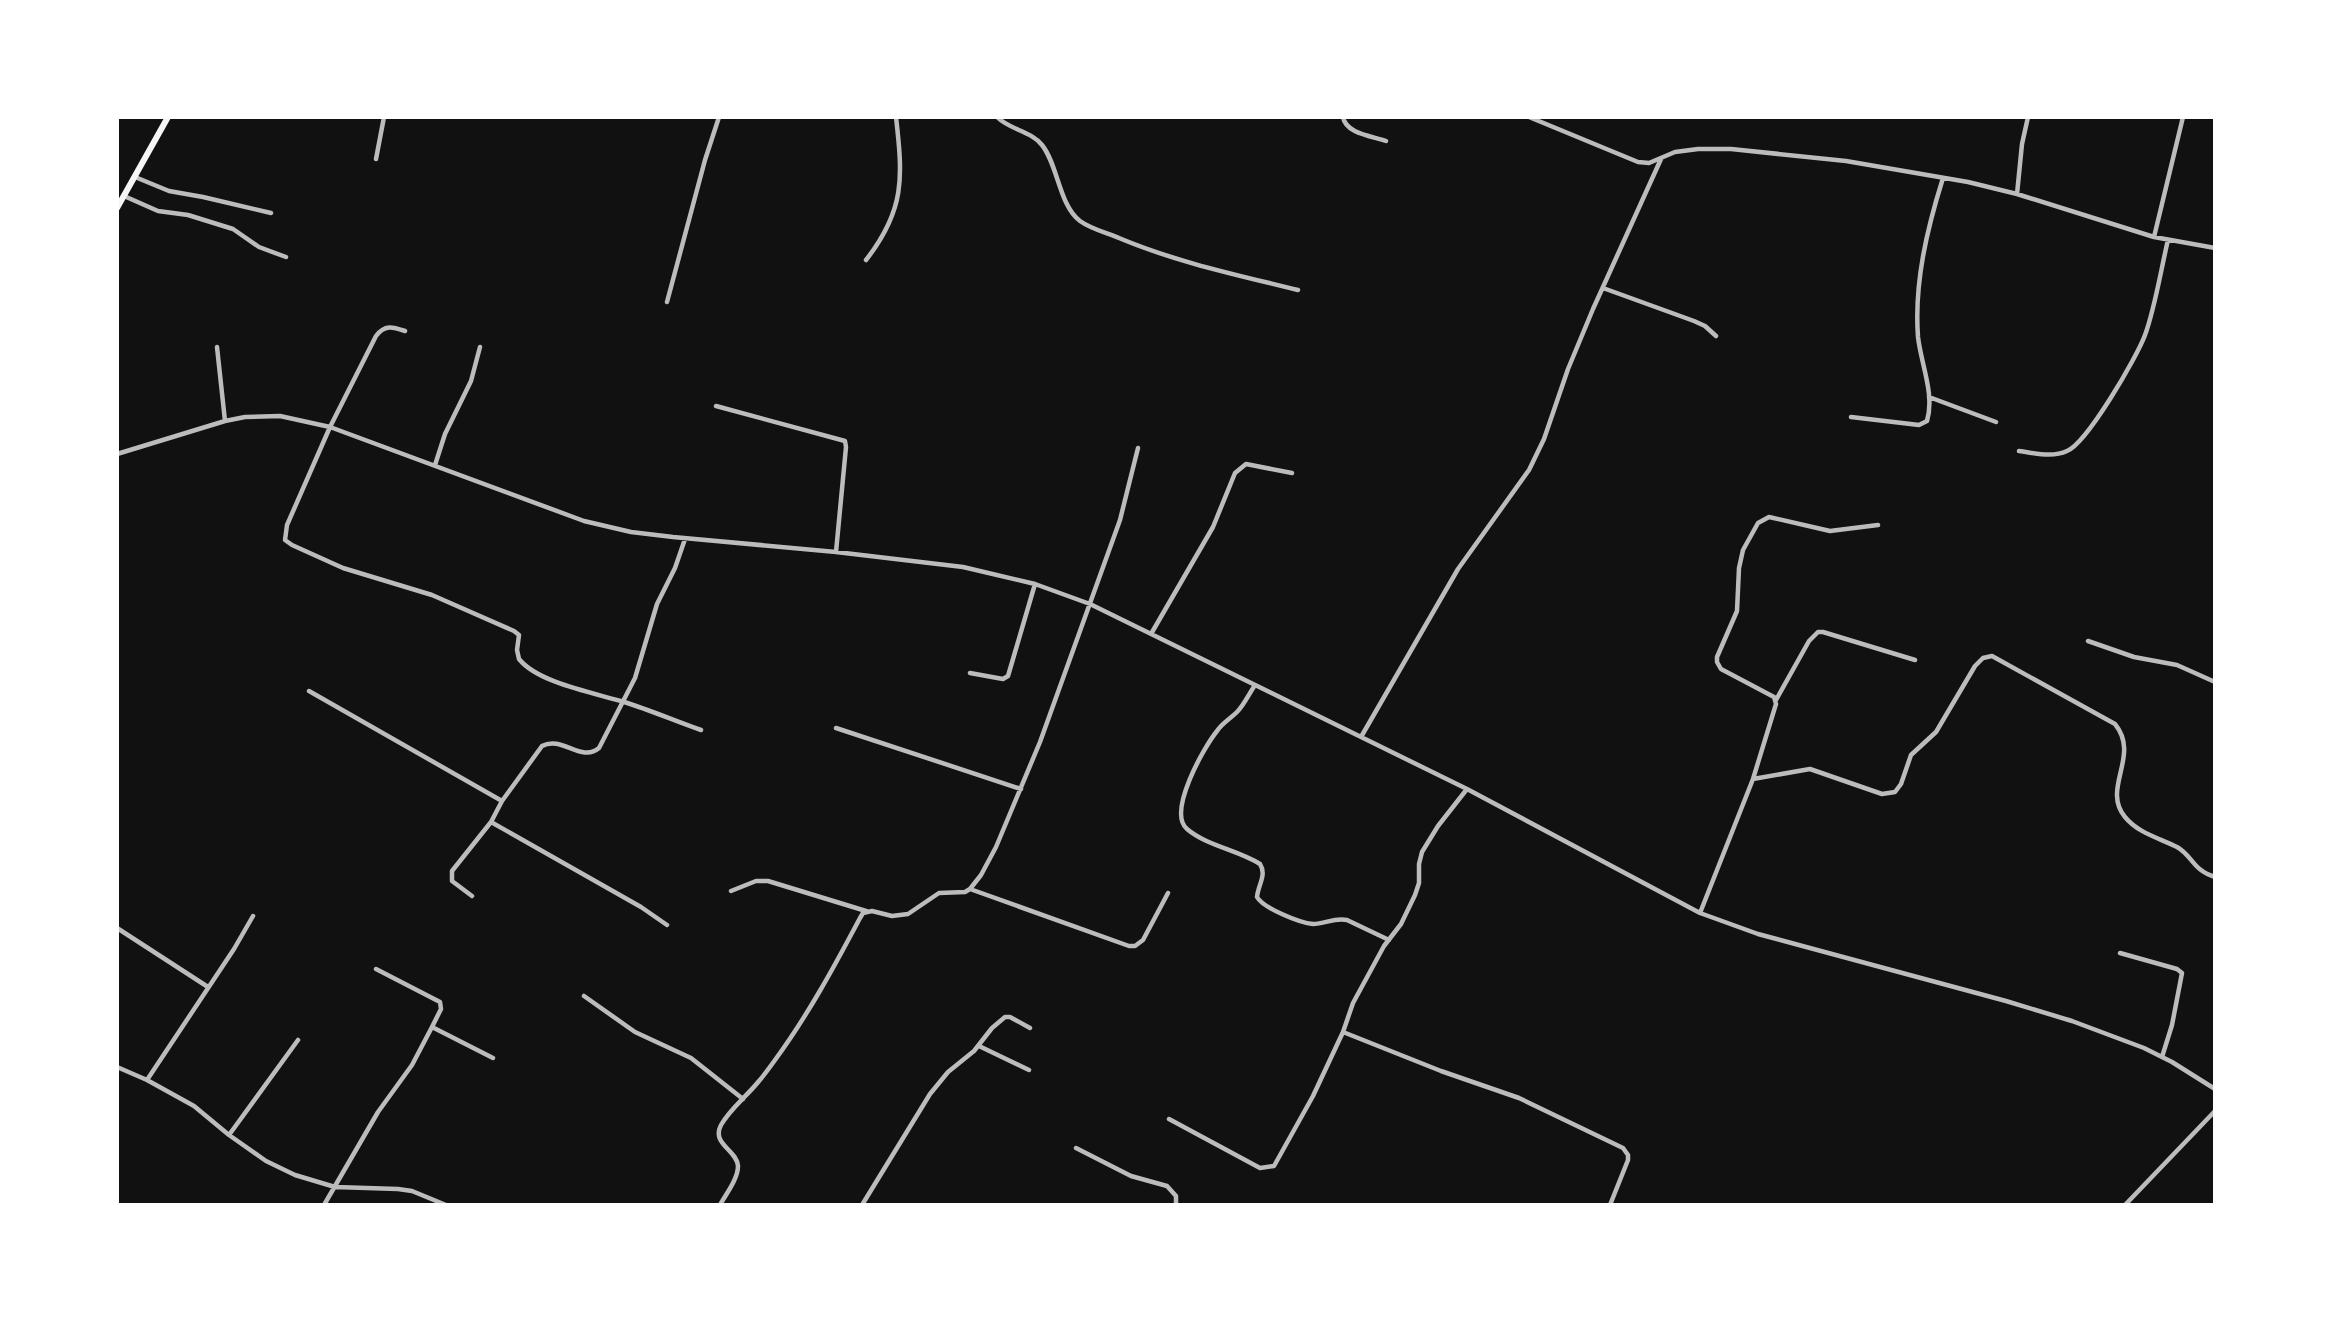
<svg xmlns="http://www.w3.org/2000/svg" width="2332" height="1322" viewBox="0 0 2332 1322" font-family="Georgia,serif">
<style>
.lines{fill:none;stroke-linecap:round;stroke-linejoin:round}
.minor{stroke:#bcbcbc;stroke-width:4.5}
.secondary{stroke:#f5f5f5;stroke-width:6}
</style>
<rect width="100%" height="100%" fill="#111"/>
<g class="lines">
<path class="minor" d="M997 117C1010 130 1031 131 1042 145 1058 165 1059 205 1080 221 1091 229 1107 233 1119 238 1176 262 1237 275 1298 290
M1343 117C1346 134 1372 136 1386 141
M1529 117 1638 162 1649 163 1675 152 1698 149H1731L1846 161 1968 182 2017 194 2154 237 2215 248
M376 159 384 117
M135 177 169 191 203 197 271 213
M2017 194 2022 144 2028 117
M124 196 158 211 188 215 233 229 259 247 286 257
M2154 237 2183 117
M866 260C905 210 903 178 896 117
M1603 288 1694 321 1705 326 1716 336
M667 302 705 160 719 117
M405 331C393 327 385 324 376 336L330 427 287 525 285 540 292 545 343 568 432 595 514 631 519 635 517 650 519 659C538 683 595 693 624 702 650 710 675 721 701 730
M217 347 225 421
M1929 397 1996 422
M716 406 845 441 846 447 836 552
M1851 417 1919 425 1927 421C1935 394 1921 364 1918 337 1914 283 1927 229 1943 178
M2019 451C2035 453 2052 458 2067 451 2087 443 2137 357 2145 335 2155 308 2161 269 2168 240
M117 454 225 421 245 417 280 416 330 427 584 521 631 532 673 537 836 552 963 567 1035 584 1090 604 1467 789 1700 913 1758 934 2006 1001 2072 1021 2144 1048 2172 1062 2215 1089
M435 465 445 434 471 381 480 347
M1151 634 1213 527 1235 473 1246 464 1292 473
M2088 641 2134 657 2177 665 2215 682
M970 673 1003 679 1008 676 1035 584
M1255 685C1249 694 1244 705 1237 712 1230 719 1222 723 1217 731 1204 747 1167 812 1187 829 1207 846 1238 850 1260 864 1267 875 1258 885 1257 897 1263 908 1300 923 1313 924 1325 924 1335 917 1347 920L1389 940
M309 691 502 801 542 746C562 735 581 763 599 748L635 678 657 604 675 568 685 539
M1776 700 1809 641 1818 632H1823L1915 660
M836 728 1021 789
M1361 737 1458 569 1529 470 1544 439 1568 369 1593 309 1661 159
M1753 779 1810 769 1882 794 1895 792 1901 784 1911 755 1936 732 1975 666 1983 658 1992 656 2115 724C2141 756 2101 788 2125 817 2138 833 2159 838 2177 847 2193 856 2192 870 2215 877
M502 801 491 822 641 907 667 925
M970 889 1129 946H1135L1143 940 1168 893
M731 891 756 881H768L866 911
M472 896 452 881V871L491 822
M1700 913 1753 779 1776 704 1774 697 1721 669 1717 662V657L1737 611 1739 568 1743 550 1758 523 1769 517 1830 531 1878 525
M117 928 208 987
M2120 953 2177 969 2182 973 2172 1025 2162 1057
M376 969 440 1002 441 1009 432 1027
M584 996 635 1032 691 1058 743 1099
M1343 1032 1441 1071 1519 1098 1623 1148 1628 1155V1160L1610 1205
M979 1046 1029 1070
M117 1067 147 1080 194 1106 229 1135 266 1161 295 1175 335 1187 398 1189 412 1191 446 1205
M147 1080 234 949 253 916
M1169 1119 1260 1168 1274 1166 1313 1096 1343 1032 1353 1003 1384 946 1401 924 1415 895 1419 883V864L1422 852 1438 826 1467 789
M229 1135 298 1040
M1076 1148 1131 1176 1167 1186 1176 1196V1205
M324 1205 378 1112 412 1065 432 1027 493 1058
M720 1205C726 1194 738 1179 738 1166 737 1150 711 1144 721 1125 730 1109 747 1096 759 1081 765 1074 770 1067 775 1060 808 1015 834 967 860 918L863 913 872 911 892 916 908 914 939 893 965 892 970 889 981 875 996 847 1040 742 1120 520 1138 448
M862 1205 930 1094 948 1072 974 1051 992 1028 1005 1017H1010L1030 1028
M2125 1205 2215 1111"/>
<path class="secondary" d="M117 208 168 117"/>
</g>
<rect width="2332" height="1322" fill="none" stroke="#ffffff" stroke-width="238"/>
</svg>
